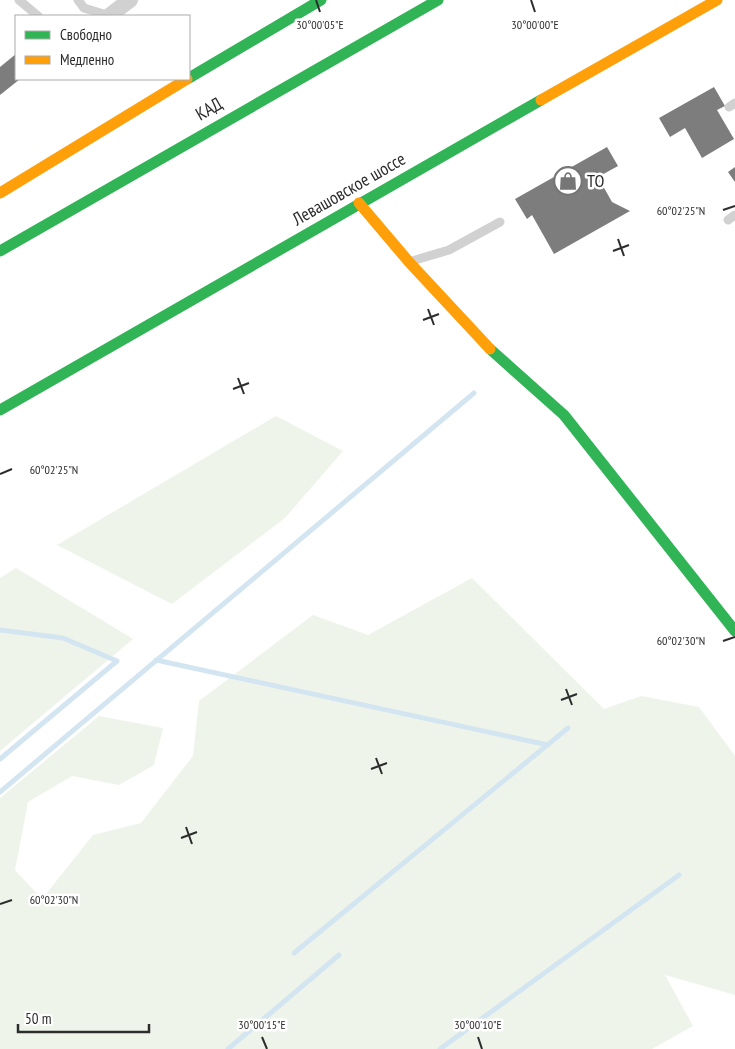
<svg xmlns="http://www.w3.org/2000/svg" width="735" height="1049" viewBox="0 0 735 1049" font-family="'PT Sans Narrow',sans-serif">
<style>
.green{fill:#eef4ea}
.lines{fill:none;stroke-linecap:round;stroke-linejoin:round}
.stream{stroke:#d4e5f2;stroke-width:5}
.building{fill:#7d7d7d}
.lane{stroke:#d1d1d1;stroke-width:9}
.street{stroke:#d1d1d1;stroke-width:16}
.fast{stroke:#30b455;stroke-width:11}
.slow{stroke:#ff9f0a;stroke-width:11}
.ticks{fill:none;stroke:#2c2c2c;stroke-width:2}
.labels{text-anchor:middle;stroke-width:5;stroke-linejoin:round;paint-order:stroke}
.street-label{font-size:18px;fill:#2c2c2c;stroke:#fff}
.poi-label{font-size:18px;fill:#2c2c2c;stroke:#fff;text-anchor:start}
.ticks-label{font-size:12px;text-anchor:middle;fill:#2c2c2c;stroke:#fff;stroke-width:5;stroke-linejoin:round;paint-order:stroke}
</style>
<rect width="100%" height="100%" fill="#fff"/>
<path class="green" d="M276 416 343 451 285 518 172 604 57 545Z
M16 568 133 639 0 751V578Z
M472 578 604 709 641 696 699 707 735 756V995L665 975 693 1026 652 1049H0V798L99 716 163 728 154 765 119 785 72 776 28 802 15 870 42 899 93 835 141 823 193 756 199 701 313 615 368 635Z"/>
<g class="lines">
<path class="stream" d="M0 630 63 638 117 661 0 759
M156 660 548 745
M0 792 474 393
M294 953 568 728
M228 1049 339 955
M440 1049 679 875"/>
</g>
<path class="building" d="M16 54V79H20L0 95V67Z
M714 87 725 106 717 110 734 139 702 158 685 128 670 137 659 118Z
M607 147 618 166 598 177 612 202 630 211 554 254 532 215 527 219 515 199Z
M735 167V182L728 172Z"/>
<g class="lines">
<path class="lane" d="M19 0 38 16
M78 0 84 8 110 16
M729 107 735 103
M728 220 735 215
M412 261 449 250 500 222"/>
<path class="street" d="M109 16 130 0"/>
<path class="fast" d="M189 78 321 0
M0 251 438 0
M490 349 564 415 735 631
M0 410 541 100"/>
<path class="slow" d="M541 100 717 0
M0 193 187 79
M359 203 409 262 490 349"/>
</g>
<path class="ticks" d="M316 0 320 12M531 0 535 12M723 210 735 206M618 239 624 256M613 251 629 245M428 309 434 325M423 320 439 314M238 378 244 394M233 389 249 383M0 474 12 469M723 641 735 637M566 689 572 705M561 700 577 694M376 758 382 774M371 769 387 763M186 827 192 844M181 838 197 832M0 904 12 900M262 1037 267 1049M478 1037 482 1049"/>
<defs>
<symbol id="shop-ring" viewBox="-11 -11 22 22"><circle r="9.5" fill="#fff" stroke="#767676" stroke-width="1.5"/><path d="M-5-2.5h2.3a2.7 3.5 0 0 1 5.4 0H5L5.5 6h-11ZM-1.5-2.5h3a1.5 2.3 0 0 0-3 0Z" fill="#767676"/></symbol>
</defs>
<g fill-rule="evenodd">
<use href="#shop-ring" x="552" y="165" width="32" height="32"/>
</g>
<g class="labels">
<g class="street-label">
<text transform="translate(209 109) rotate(-30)" y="6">КАД</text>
<text transform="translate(349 189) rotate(-30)" y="6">Левашовское шоссе</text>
</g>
<g class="poi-label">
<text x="587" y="187">ТО</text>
</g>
</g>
<g class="ticks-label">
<text x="320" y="29">30°00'05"E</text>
<text x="535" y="29">30°00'00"E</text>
<text x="681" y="215">60°02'25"N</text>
<text x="54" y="474">60°02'25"N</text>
<text x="681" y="645">60°02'30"N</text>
<text x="54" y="904">60°02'30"N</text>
<text x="262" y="1029">30°00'15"E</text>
<text x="478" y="1029">30°00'10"E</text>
</g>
<rect x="15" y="15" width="175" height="65" fill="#ffffff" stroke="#ababab"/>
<rect x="25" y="31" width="25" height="8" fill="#30b455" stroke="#ababab"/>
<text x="60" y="40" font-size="15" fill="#2c2c2c">Свободно</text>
<rect x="25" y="56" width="25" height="8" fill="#ff9f0a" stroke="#ababab"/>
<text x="60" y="65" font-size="15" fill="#2c2c2c">Медленно</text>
<path d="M18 1024v8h131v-8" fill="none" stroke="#2c2c2c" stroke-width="2.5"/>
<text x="25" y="1024" font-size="15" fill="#2c2c2c" stroke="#ffffff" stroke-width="4" paint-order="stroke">50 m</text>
</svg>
